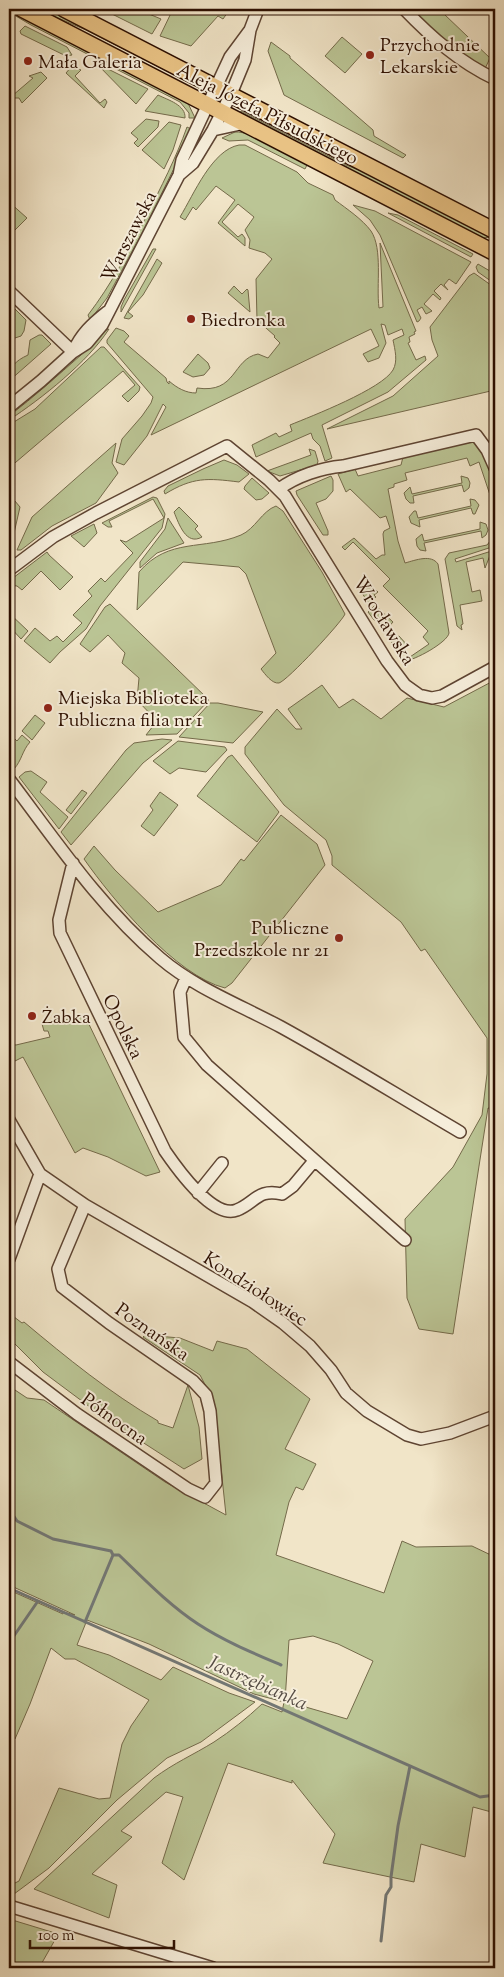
<svg xmlns="http://www.w3.org/2000/svg" width="504" height="1977" viewBox="0 0 504 1977" font-family="'Sorts Mill Goudy',serif">
<style>
.green{fill:#bbc595;stroke:#746a4a;fill-rule:evenodd}
.lines{fill:none;stroke-linecap:round;stroke-linejoin:round}
.stream{stroke:#737774;stroke-width:3}
.minor-casing{stroke:#5e4432;stroke-width:14}
.major-casing{stroke:#2d0f00;stroke-width:18}
.minor{stroke:#f6eedb;stroke-width:11}
.major{stroke:#e8c284;stroke-width:15}
.poi-dot{fill:#8f2418;stroke:#f6eedb;stroke-width:2}
.labels{text-anchor:middle;stroke-width:4;stroke-linejoin:round;paint-order:stroke}
.poi-label{font-size:19px;fill:#2d0f00;stroke:#f6eedb;text-anchor:start}
.street-label{font-size:19px;fill:#2d0f00;stroke:#f6eedb}
.water-label{font-size:20px;font-style:italic;fill:#564c44;stroke:#f6eedb}
</style>
<rect width="100%" height="100%" fill="#f1e5c8"/>
<filter id="stains"><feTurbulence type="fractalNoise" baseFrequency=".004" numOctaves="4"/><feColorMatrix values="0 0 0 0 .2 0 0 0 0 .09 0 0 0 0 .02 0 0 0 .5 -.17"/></filter>
<radialGradient id="worn" r=".72"><stop offset=".6" stop-color="#630" stop-opacity="0"/><stop offset="1" stop-color="#630" stop-opacity=".3"/></radialGradient>
<path class="green" d="M9 9 174 92 186 99 195 118H189V113L180 102 31 25 9 12Z
M37 9H52L203 86 202 89 86 30Z
M102 9H137L161 19 152 34Z
M173 9H230L223 19 218 16 191 46 160 36Z
M404 9H445L444 14 490 58 483 73Z
M25 26 67 47 72 55 66 56 21 34 20 31Z
M342 37 362 54 345 73 325 56Z
M271 42 290 56V58L373 130 374 136 406 155 403 158 284 95 268 51Z
M96 63 148 89 136 104Z
M72 66 81 70 75 76 100 103 105 99 107 102 104 108 66 73Z
M41 72 47 78 22 103 19 98H11L9 96V92L12 96 33 78 29 76Z
M158 95C168 100 186 105 185 118L145 111Z
M241 111 346 165 395 184 492 237 481 238 240 113Z
M146 119 159 121 158 127 138 147 134 143 138 139 131 133Z
M169 122 181 125 173 150 164 169 142 150Z
M187 127 193 130 143 231 107 298 90 320 88 315C111 285 129 251 146 217 161 187 176 158 187 127Z
M235 132C252 131 292 154 307 165L305 169 248 140 229 141 222 138Z
M239 145H245L297 172 308 183 333 195 335 200C347 209 362 219 371 231 383 249 376 285 379 308L383 307 380 243 416 331 414 332 415 334 409 337 410 342 408 343 416 360 425 356 426 360 388 392 322 425 332 458 325 461 320 446 313 439 311 433 256 457 252 445 276 433 279 437 292 431 290 425C312 416 382 389 393 370 398 361 395 350 393 340L404 335 402 329 388 335 385 325 381 324 386 343 379 358 368 362 363 354 379 346 371 329 151 435 166 407 163 404 147 436 124 465 116 462 122 439 142 416 151 403 153 397 107 343V340L116 328 124 331 129 336 124 342 166 378 167 382 169 384V381C177 388 186 393 196 393L197 388C237 394 232 359 258 354L268 358 280 343 274 337 275 336 257 320 256 279 272 259 265 253 249 248 250 240 245 230 254 217 238 204 222 222 238 237 242 234 245 238V246L218 223 235 200 216 186 196 210 193 207 185 220 180 217C194 194 212 150 239 145Z
M9 202 27 218 9 236Z
M353 205 375 211 471 262 456 284 449 279 444 285 448 290 441 284 434 291 441 298 440 300 433 294 424 304 432 311 426 314 422 307 417 310 421 318 419 321 417 322 380 235 370 220Z
M388 213 398 215 473 254 471 257Z
M153 249H156L121 312V307L124 300Z
M157 259 162 263 143 295 128 312 133 316 129 319 124 318Z
M478 264 495 274V284L478 272 476 267Z
M474 273 495 288V390L327 429 393 396 438 356 432 340 430 327 469 276Z
M234 286 242 294 247 289 248 290 250 312 228 293Z
M9 303 26 320 24 331 21 336 9 340Z
M109 329C88 362 41 399 9 420V416C34 397 57 376 81 355 90 346 97 333 109 329Z
M39 335H42L51 344 9 381C9 367 15 361 28 355L30 340Z
M101 347H104L140 387 139 391 128 402 122 396 135 385 123 371 9 468V425L35 409Z
M198 354 208 363 210 368 204 375 193 377 183 372Z
M470 442C486 442 495 477 495 491L492 492 495 500V510L479 462 470 466 467 458 405 473 407 480 394 484V487L388 489 398 541 405 563C416 560 431 554 438 564L449 633C448 642 414 661 404 661L429 644 423 637 428 631 383 586 390 579 353 542 345 550 342 547 354 538 376 559 382 555H385L383 534 384 531 390 528 386 516 380 518 350 489 346 492 338 474 355 469 358 476 401 465 403 457Z
M116 443 112 463 118 473 96 503 52 526 21 550H17L32 517Z
M309 449 315 451 318 461 317 465 280 476 267 471 311 455Z
M224 460 237 465 249 474 239 482C207 478 193 477 165 494L164 491 168 486 203 469Z
M331 476 333 480V491L326 499 316 503 328 531V535H323L297 495 296 491Z
M461 476 468 478 470 483 469 488 464 492 462 485 413 496 414 503H410L406 499 404 493 410 487 412 494 462 483Z
M252 478 269 493 262 499 256 500 244 489 245 486Z
M9 494 20 507 9 555Z
M153 497 157 498 165 514 162 528 100 606 86 629 60 652 50 663 24 641 35 628 50 641 57 636 63 642 82 623 73 615 92 596 88 591 101 578 105 582 133 553 120 540 126 542 164 518 153 499 109 521 112 527H108L102 523Z
M470 499 475 500 479 505 475 514H473L471 508 419 520 420 527 411 523 409 517 414 511H416L418 518 471 506Z
M276 506 283 511 322 572 345 614C342 622 287 681 279 683 272 684 265 674 261 669L276 653 246 574 239 567 183 562 137 610 139 572C169 537 203 551 241 535 255 529 262 511 276 506Z
M179 507 198 526 195 529 202 537C186 546 179 524 174 512Z
M168 518 184 543 157 553 140 568V562L165 529Z
M480 522 486 524 488 530 486 535 482 538 481 531 424 543 426 551 420 550 417 546 416 539 422 534 424 541 480 529Z
M94 524 97 533 84 547 71 536Z
M495 535V546L455 559 456 562 495 550 491 553 485 568 483 558 466 562 472 592 480 590 482 601 460 605 463 624 461 625 462 630 457 626 445 559 449 553 487 545Z
M47 552 49 555 73 577 60 590 41 571 22 590 17 586 9 585V581Z
M369 583 378 592 374 595 376 597 368 603 361 591Z
M110 604 209 700 177 734 146 735 157 721 137 700 139 678 122 663 125 653 108 635 90 652 80 644 105 607Z
M375 605 393 622 385 631 377 619 374 620 368 612Z
M9 613 28 631 21 639 9 626Z
M399 636 408 646 400 654 390 640Z
M495 680V1109L488 1108 453 1334 419 1329 407 1298 405 1219 453 1167 482 1115 487 1074V1038L425 949 421 951 401 922 332 865V856L326 840 284 805 245 754V747L277 709 296 729H302L288 709 322 685 339 708 353 699 381 719 407 698 444 707Z
M210 703H218L263 712 233 743 179 737Z
M35 715 45 723 32 740 22 731Z
M9 733 17 741 22 735 30 742C22 751 22 760 14 769L9 762Z
M162 739 172 740 143 763 71 845 61 832 126 750 134 743Z
M178 741 225 747 227 750 206 772 179 768 170 774 153 761Z
M232 755 279 812 257 842 197 796 228 757Z
M31 771 47 782 40 792 68 817 59 829 19 777 25 772Z
M82 790 87 793 71 814 66 810Z
M160 792 178 805 154 836 141 826 153 810 150 806Z
M281 815 317 844 325 865 232 983 225 988C176 976 112 899 84 859L94 846 115 870 158 912 221 885 241 859 244 861Z
M85 1016 160 1172 146 1176 108 1157 83 1148 75 1153 23 1057 9 1064 10 1044 16 1045 50 1037 48 1031H44L42 1024Z
M9 1313 22 1323 24 1322C67 1358 110 1393 158 1421V1423L173 1428 188 1385 199 1427 202 1459 184 1469 102 1416 43 1372 9 1338Z
M145 1335 180 1338 213 1351 217 1341 247 1349 310 1399 285 1449 316 1464 303 1490 296 1487 289 1502 276 1555 384 1593 402 1541 416 1547 472 1546 495 1557V1813L473 1807 465 1857 421 1844 414 1882 323 1863 335 1834 292 1780V1783L228 1763 184 1880 162 1863 183 1797 166 1792 121 1831 132 1837 92 1874 117 1885 109 1918 34 1889 154 1778C174 1763 193 1755 214 1742 231 1731 247 1718 262 1704L282 1712 284 1702 254 1694 149 1644 87 1620 77 1645 109 1655 161 1680 173 1667 229 1693 255 1702 201 1742 167 1758 117 1800 49 1868 10 1897 9 1896V1886L19 1881 59 1788 99 1799 110 1798 122 1744 131 1726 149 1700 75 1659H65L51 1648 30 1704 15 1739 9 1736V1590L63 1614V1612L75 1615 9 1585V1386L27 1398 44 1400 165 1482 226 1515 214 1402 200 1375 143 1337ZM313 1636 338 1644 373 1661 347 1719 285 1701 289 1640Z
M9 1919 55 1933 56 1938 39 1968H9Z"/>
<g class="lines">
<path class="stream" d="M9 1513 13 1515 17 1521 53 1539 111 1551 113 1555H119C144 1579 169 1605 198 1624 224 1641 253 1653 281 1665
M9 1588 480 1797 495 1795
M85 1622 113 1555
M9 1643 38 1601
M381 1941 386 1895 391 1887V1877L398 1826 410 1766"/>
<defs>
<path id="minor" d="M404 9C431 37 459 62 495 79
M213 130 245 123
M179 175 193 163 213 130 231 94 245 60 250 30 258 9
M9 291 73 352
M73 352C81 334 92 324 107 312
M9 407 41 381 73 352 87 343 102 325 179 175 182 160 230 57 250 30
M279 489C297 476 321 468 343 466L476 435 487 450 495 468
M9 570 53 537 96 513 227 446 269 480 285 496 387 661 405 685 419 695 432 698 442 696 495 667
M9 779C56 841 100 907 160 958 195 988 240 1005 281 1027 341 1060 400 1097 460 1132
M73 863 59 920 60 933 165 1151C176 1167 213 1220 237 1210 255 1203 258 1188 282 1194L293 1186 314 1161
M186 978 180 992 184 1037 207 1065 405 1240
M9 1120 40 1174 85 1205 253 1302 283 1323 310 1346 331 1370 346 1393 367 1411 407 1435 421 1439 450 1433 495 1416
M198 1193 222 1163
M9 1259 40 1174
M9 1362 77 1414 188 1489 205 1497 216 1483 210 1411 206 1395 193 1381 109 1323 62 1287 58 1269 85 1205
M9 1906 213 1968"/>
<path id="major" d="M22 9 495 253
M64 9 495 231"/>
</defs>
<use href="#minor" class="minor-casing"/>
<use href="#major" class="major-casing"/>
<use href="#minor" class="minor"/>
<use href="#major" class="major"/>
</g>
<g class="poi-dot">
<circle cx="370" cy="55" r="5"/>
<circle cx="28" cy="61" r="5"/>
<circle cx="191" cy="319" r="5"/>
<circle cx="48" cy="708" r="5"/>
<circle cx="339" cy="938" r="5"/>
<circle cx="32" cy="1016" r="5"/>
</g>
<g class="labels">
<g class="poi-label">
<text x="380" y="51">Przychodnie<tspan x="380" dy="22">Lekarskie</tspan></text>
<text x="38" y="68">Mała Galeria</text>
<text x="201" y="326">Biedronka</text>
<text x="58" y="704">Miejska Biblioteka<tspan x="58" dy="22">Publiczna filia nr 1</tspan></text>
<text x="329" y="934" text-anchor="end">Publiczne<tspan x="329" dy="22">Przedszkole nr 21</tspan></text>
<text x="42" y="1023">Żabka</text>
</g>
<g class="street-label">
<text transform="translate(268 113) rotate(27)" y="7">Aleja Józefa Piłsudskiego</text>
<text transform="translate(128 236) rotate(-63)" y="7">Warszawska</text>
<text transform="translate(385 620) rotate(58)" y="7">Wrocławska</text>
<text transform="translate(124 1026) rotate(64)" y="7">Opolska</text>
<text transform="translate(256 1288) rotate(33)" y="7">Kondziołowiec</text>
<text transform="translate(153 1331) rotate(35)" y="7">Poznańska</text>
<text transform="translate(115 1418) rotate(35)" y="7">Północna</text>
</g>
<g class="water-label">
<text transform="translate(258 1682) rotate(24)" y="7">Jastrzębianka</text>
</g>
</g>
<rect width="504" height="1977" fill="none" stroke="#f1e5c8" stroke-width="30"/>
<rect x="10" y="10" width="484" height="1957" fill="none" stroke="#2d0f00" stroke-width="2.5"/>
<rect x="15" y="15" width="474" height="1947" fill="none" stroke="#2d0f00"/>
<path d="M30 1940v8h144v-8" fill="none" stroke="#2d0f00" stroke-width="2.5"/>
<text x="38" y="1940" font-size="15" fill="#2d0f00" stroke="#f6eedb" stroke-width="4" paint-order="stroke">100 m</text>
<rect width="100%" height="100%" filter="url(#stains)"/>
<rect width="100%" height="100%" fill="url(#worn)"/>
</svg>
